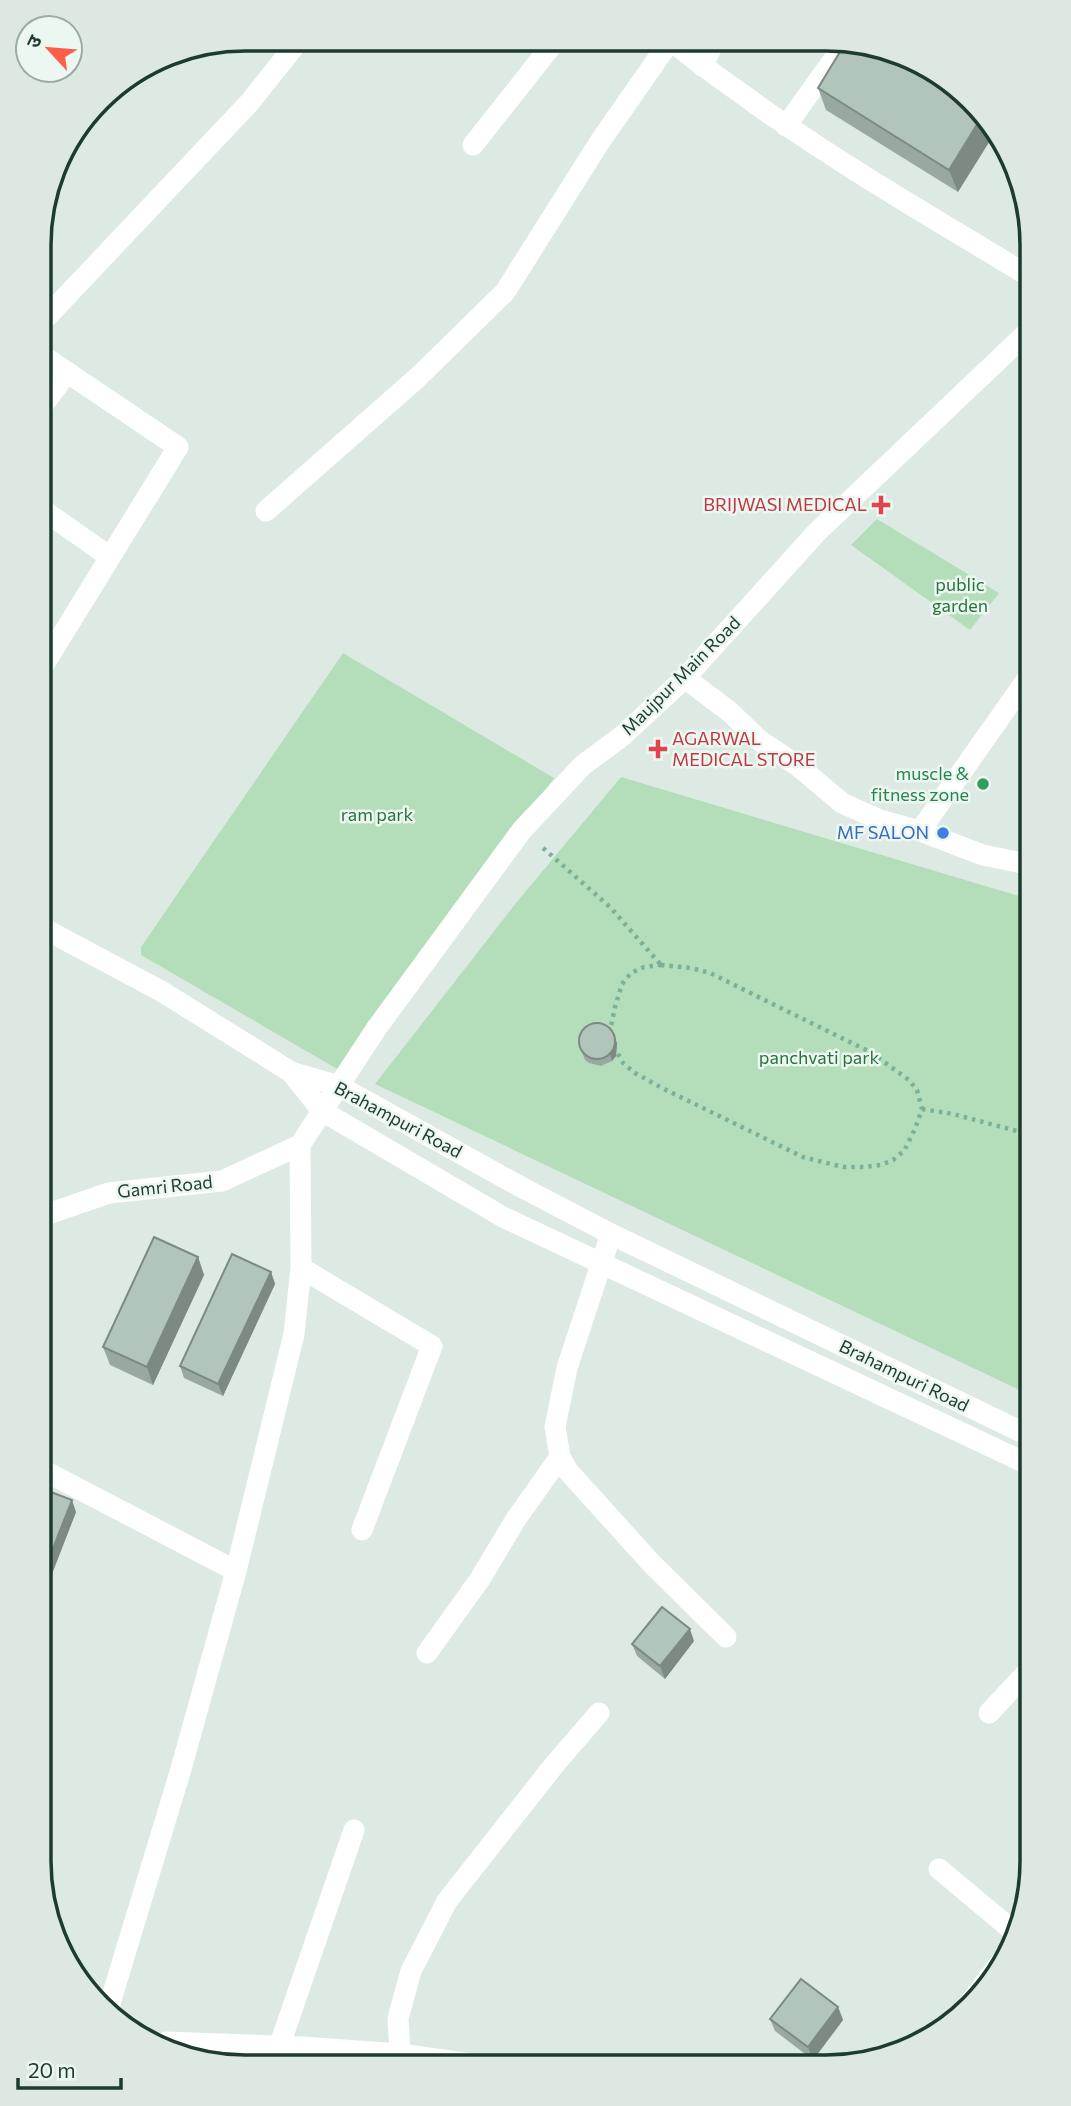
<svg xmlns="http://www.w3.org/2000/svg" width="1071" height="2106" viewBox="0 0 1071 2106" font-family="Commissioner,'Noto Sans Devanagari',sans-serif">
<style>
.green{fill:#b4deba}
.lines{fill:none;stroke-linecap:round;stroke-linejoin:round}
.path{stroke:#7bb099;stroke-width:4.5;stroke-dasharray:3.5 5;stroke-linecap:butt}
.minor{stroke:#fff;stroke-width:21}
.tertiary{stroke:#fff;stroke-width:21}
.wall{fill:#99a9a1}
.shaded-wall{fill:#7d8a83}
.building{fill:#b2c5bb;stroke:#7d8a83;stroke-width:2}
.health-dot{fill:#e0444e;stroke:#edf7f1;stroke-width:2.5}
.leisure-dot{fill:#2e9e5b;stroke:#edf7f1;stroke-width:2.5}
.shop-dot{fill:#3f7fe0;stroke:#edf7f1;stroke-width:2.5}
.labels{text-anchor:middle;stroke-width:5;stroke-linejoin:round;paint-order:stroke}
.health-label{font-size:18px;fill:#be3a42;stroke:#edf7f1;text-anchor:end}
.park-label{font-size:18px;fill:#25743a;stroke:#edf7f1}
.street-label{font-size:18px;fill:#1e3b2f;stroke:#edf7f1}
.leisure-label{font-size:18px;fill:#27864d;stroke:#edf7f1;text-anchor:end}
.shop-label{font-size:18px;fill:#366cbe;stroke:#edf7f1;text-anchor:end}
.rim{fill:none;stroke:#1e3b2f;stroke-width:3.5}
</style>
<rect width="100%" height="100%" fill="#ddeae3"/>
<path class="green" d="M877 519 999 593 970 630 851 545Z
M343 653 554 778 339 1070 141 955V947Z
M621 777 1032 900V1396L375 1084 516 903Z"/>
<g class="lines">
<path class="path" d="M543 848 610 907 661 965
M661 965 691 968 710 973 870 1052 909 1080 917 1090 922 1109 915 1129 904 1151 893 1160 881 1165 864 1167H843L803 1157 662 1088 635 1073 623 1063 614 1047 610 1031 615 1007 622 984 631 973 644 967Z
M922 1109 953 1114 1032 1135"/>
<path class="minor" d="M672 41C699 65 729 84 757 105 846 168 940 222 1032 278
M702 66 715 41
M786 126 846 42
M473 145 556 40
M40 324 250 102 300 39
M40 409 67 373
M40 508 110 557
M266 511 417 378 505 292 599 143 670 41
M40 671 178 447 40 354
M685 678 730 712 759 740 798 766 842 803 880 820 920 831 983 855 1032 865
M920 831 1032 672
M611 1234 567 1368 555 1427 560 1457 568 1471 652 1564 726 1637
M301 1268 432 1346 362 1530
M39 1468 236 1571
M427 1653 480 1579 516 1519 560 1457
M989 1713 1032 1667
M939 1869 1018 1935
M107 2013 181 1769 236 1571 294 1334 301 1268 300 1145
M961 2014 1016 1942
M166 2042 302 2047 400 2054 485 2066
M279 2047 354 1830
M400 2054 398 2018 411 1971 447 1901 555 1764 599 1713
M223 2066 227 2044"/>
<path class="tertiary" d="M39 926 161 991 291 1072 339 1086 521 1187 611 1234 1032 1437
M291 1072 322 1111 503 1217 1032 1466
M39 1217 109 1193 222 1181 300 1145 376 1029 522 830 583 765 621 737 685 678 817 532 1032 328"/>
</g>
<path class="wall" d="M818 88 962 89 958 192 826 110Z
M578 1042 617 1043 616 1056 612 1061 601 1066 589 1063 585 1060Z
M198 1257 204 1275 153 1385 110 1365 103 1347Z
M271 1272 275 1284 223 1396 184 1378 180 1366Z
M39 1500 76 1512 43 1597 39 1595Z
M694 1641 665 1679 637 1656 632 1644Z
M838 2007 843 2020 813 2060 775 2031 770 2019Z"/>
<path class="shaded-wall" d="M981 118 993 136 958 192 949 170Z
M615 1037 617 1043 616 1056 612 1061 610 1054Z
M198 1257 204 1275 153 1385 147 1367Z
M271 1272 275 1284 223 1396 218 1384Z
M72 1500 76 1512 43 1597 39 1584Z
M690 1629 694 1641 665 1679 660 1666Z
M838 2007 843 2020 813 2060 808 2047Z"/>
<path class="building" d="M846 42H866L962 89 981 118 949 170 818 88Z
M579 1041a18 18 0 1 1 36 0a18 18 0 1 1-36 0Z
M154 1237 198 1257 147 1367 103 1347Z
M232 1254 271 1272 218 1384 180 1366Z
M43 1489 72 1500 39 1584V1500Z
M662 1607 690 1629 660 1666 632 1644Z
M801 1979 838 2007 808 2047 770 2019Z"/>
<g class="health-dot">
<path d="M877.5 494.5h7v7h7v7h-7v7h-7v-7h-7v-7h7z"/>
<path d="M654.5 738.5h7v7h7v7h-7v7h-7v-7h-7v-7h7z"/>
</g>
<circle class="leisure-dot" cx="983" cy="784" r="7"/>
<circle class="shop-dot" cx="943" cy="833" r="7"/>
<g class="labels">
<g class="health-label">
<text x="867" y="511">BRIJWASI MEDICAL</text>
<text x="672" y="745" text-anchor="start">AGARWAL<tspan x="672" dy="21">MEDICAL STORE</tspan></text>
</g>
<g class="park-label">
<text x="960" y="591">public<tspan x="960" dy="21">garden</tspan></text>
<text x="377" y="821">ram park</text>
<text x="819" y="1064">panchvati park</text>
</g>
<g class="street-label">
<text transform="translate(681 676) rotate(-45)" y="6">Maujpur Main Road</text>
<text transform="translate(398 1120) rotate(28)" y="6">Brahampuri Road</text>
<text transform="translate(165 1187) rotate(-6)" y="6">Gamri Road</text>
<text transform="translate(904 1376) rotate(26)" y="6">Brahampuri Road</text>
</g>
<g class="leisure-label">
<text x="969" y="780">muscle &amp;<tspan x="969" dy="21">fitness zone</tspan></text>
</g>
<g class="shop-label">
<text x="929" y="839">MF SALON</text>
</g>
</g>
<path d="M0 0H1071V2106H0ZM245 51H826A194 194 0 0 1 1020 245V1861A194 194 0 0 1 826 2055H245A194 194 0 0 1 51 1861V245A194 194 0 0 1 245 51Z" fill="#dce8e1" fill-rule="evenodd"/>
<path class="rim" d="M245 51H826A194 194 0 0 1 1020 245V1861A194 194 0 0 1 826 2055H245A194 194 0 0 1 51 1861V245A194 194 0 0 1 245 51Z"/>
<g transform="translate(49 49) rotate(296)"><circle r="33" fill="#edf7f1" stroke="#9aaca3" stroke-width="2"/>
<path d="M0-5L12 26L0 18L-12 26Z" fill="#fc5f49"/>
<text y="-10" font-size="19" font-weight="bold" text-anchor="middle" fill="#1e3b2f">उ</text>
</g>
<path d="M18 2078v10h103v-10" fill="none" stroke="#1e3b2f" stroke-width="3.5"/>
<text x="28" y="2078" font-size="21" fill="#1e3b2f" stroke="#edf7f1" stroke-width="5" paint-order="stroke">20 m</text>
</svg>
